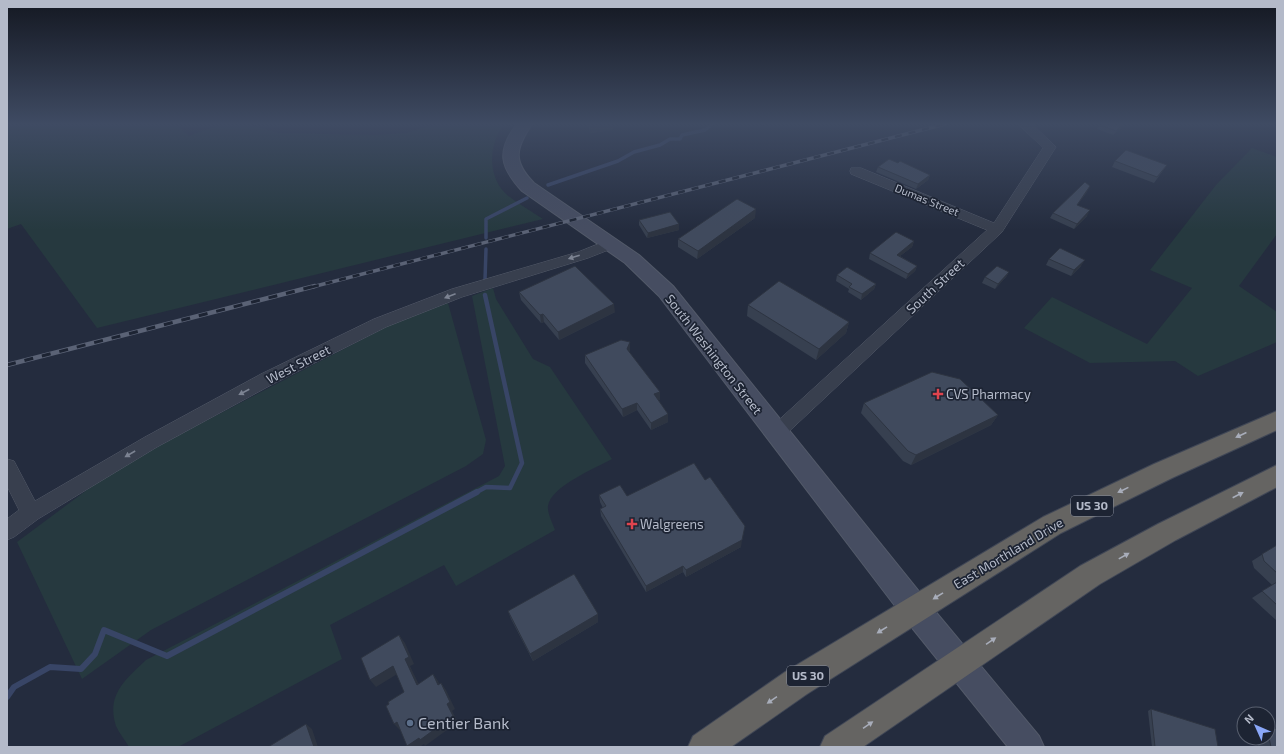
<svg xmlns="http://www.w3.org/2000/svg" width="1284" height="754" viewBox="0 0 1284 754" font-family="'Exo 2',sans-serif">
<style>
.green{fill:#26393f}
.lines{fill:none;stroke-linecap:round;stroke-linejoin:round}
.stream-far2{stroke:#384566;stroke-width:3.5}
.stream-far1{stroke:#384566;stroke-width:4.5}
.stream{stroke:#384566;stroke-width:6}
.minor-casing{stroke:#535a69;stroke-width:1}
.secondary-casing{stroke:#535a69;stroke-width:2}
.trunk-casing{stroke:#404756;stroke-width:2}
.minor{fill:#383f4e;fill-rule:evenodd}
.secondary{fill:#464d61;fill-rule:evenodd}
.trunk{fill:#656462;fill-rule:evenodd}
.rail-far1-casing{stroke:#5a6275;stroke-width:3.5}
.rail-casing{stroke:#5a6275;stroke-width:4.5}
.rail-far1{stroke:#1d2433;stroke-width:2.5;stroke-dasharray:7;stroke-linecap:butt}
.rail{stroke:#1d2433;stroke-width:3;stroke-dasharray:9;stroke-linecap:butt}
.wall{fill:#374050}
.shaded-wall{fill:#2d3441}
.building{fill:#404a5d;stroke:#2d3441}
.oneway{fill:#7c8392}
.oneway2{fill:#a8adba}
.health-dot{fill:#e0444e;stroke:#1d2433;stroke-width:1.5}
.service-dot{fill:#5c6f8a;stroke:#1d2433;stroke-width:1.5}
.labels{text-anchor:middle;stroke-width:3.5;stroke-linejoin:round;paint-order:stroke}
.far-street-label{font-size:11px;fill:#b4bac9;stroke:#1d2433}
.shield{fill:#1d2433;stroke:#878d9c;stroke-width:1}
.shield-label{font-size:12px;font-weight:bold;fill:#b4bac9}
.street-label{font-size:13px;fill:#b4bac9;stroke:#1d2433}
.poi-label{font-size:13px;fill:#b4bac9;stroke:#1d2433;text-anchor:start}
.near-poi-label{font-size:16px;fill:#b4bac9;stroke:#1d2433;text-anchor:start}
</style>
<rect width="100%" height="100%" fill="#242c3e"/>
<path class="green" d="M7 124H176L189 136 223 124H248L279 133 376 135 406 133 436 124H504C489 143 487 175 505 193 516 203 531 211 543 219L97 328 21 224 7 229Z
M1252 148 1277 157V234L1239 286 1277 312V342L1198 376 1175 361 1090 363 1024 328 1052 297 1147 344 1192 288 1150 270 1216 185Z
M493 288 496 299 533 359 550 367 612 459C596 468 551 486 548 506 547 513 553 524 555 530L456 586 444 565 330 625 342 659 178 747H129C125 740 119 733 116 726 106 695 125 680 146 660L499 476 505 466 472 296Z
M448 303 486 440 483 454 466 466 151 630 82 679 17 542 99 481 173 438 388 326Z"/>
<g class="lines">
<path class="stream-far2" d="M548 185 618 161 634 152 660 145 670 139H680L682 135 705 130 712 124
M486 238V219L527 198
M485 280 486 249"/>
<path class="stream-far1" d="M475 493 486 487 510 488 522 463 485 295"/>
<path class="stream" d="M7 697 14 687 50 667 81 669 95 654 104 630 167 656 477 492"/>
<defs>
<path id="minor" d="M1018 124H1032L1056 147 1002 232 782 438 776 440 770 438 767 433 770 428 987 230 851 174 850 171 851 168H861L994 223 1043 148Z
M611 239 616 241 618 244 616 247 588 258 462 297 386 327 273 384 157 447 38 519 14 537 7 540V519L19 510 7 486V459L14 461 35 501 145 437 261 374 374 319 452 289 578 252Z"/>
<path id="secondary" d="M517 124H532C516 148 512 161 534 183L639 255 673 286 925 599 1039 736 1044 747H1008L905 619 659 296 625 263 522 191C500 167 496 151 517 124Z"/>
<path id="trunk" d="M1277 411V430L1172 478 1061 533 807 694 731 747H688L693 736 785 672 1043 517 1154 464Z
M1277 465V487L1176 540 1100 584 863 747H820L825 736 1080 566 1158 524Z"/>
</defs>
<use href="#minor" class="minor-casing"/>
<use href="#secondary" class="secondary-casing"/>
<use href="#trunk" class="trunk-casing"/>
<use href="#minor" class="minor"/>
<use href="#secondary" class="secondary"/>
<use href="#trunk" class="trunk"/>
<defs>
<path id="rail-far1" d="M312 287 945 124"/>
<path id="rail" d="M7 365 315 286"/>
</defs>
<use href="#rail-far1" class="rail-far1-casing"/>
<use href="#rail" class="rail-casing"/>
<use href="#rail-far1" class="rail-far1"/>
<use href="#rail" class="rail"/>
</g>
<path class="wall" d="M588 124H613V130L590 133Z
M1100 124H1126L1113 135 1097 129Z
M1115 161 1167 165 1154 183 1112 167Z
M898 163 930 175 928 180 916 189 876 172 878 167Z
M1087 192 1077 205 1087 216 1074 229 1050 218 1053 213Z
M755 218 697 259 678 247V239Z
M639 220 679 230 647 238 639 225Z
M914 241 912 247 900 256 917 266 915 271 906 279 869 259 870 253Z
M1049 259 1081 266 1071 276 1046 265Z
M1009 272 1006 277 995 289 982 283 985 277Z
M837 275 876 284 874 289 861 300 848 292 849 289 836 281Z
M519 292 615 312 559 340 544 322 541 323 521 300Z
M748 305 849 322 846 333 816 360 747 316Z
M630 350 629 352 660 400H658L668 414V422L651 430 637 410 623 417 585 363V355Z
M864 403 998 415 991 425 911 465 903 461 861 413Z
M599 495 627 496 741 547 686 577 683 572 646 592 601 516 600 509 603 508 600 502Z
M1277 545V621L1252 598 1272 585 1254 568 1252 561Z
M508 611 598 614V622L533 661 511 619Z
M1151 709 1218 747H1152L1148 711Z
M1268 733 1277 747H1258L1256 738H1268Z"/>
<path class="shaded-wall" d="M278 124H286L279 127Z
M327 124H332L328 126Z
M592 124H613V130L590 133V125Z
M1123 124H1126L1113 135 1116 131Z
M930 175 928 180 916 189 918 184Z
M1090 186 1087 192 1074 210 1077 205Z
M756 209 755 218 697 259 698 251Z
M1090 210 1087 216 1074 229 1077 224Z
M679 224V230L647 238 648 233Z
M914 241 912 247 895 260 897 255Z
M1085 260 1081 266 1071 276 1074 270Z
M917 266 915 271 906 279 908 274Z
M1009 272 1006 277 995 289 998 284Z
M876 284 874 289 861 300 862 294Z
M614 304 615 312 559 340 558 332Z
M543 314 544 322 541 323 540 315Z
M849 322 846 333 816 360 819 349Z
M630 342V350L627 357V349Z
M660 392V400L654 402V394Z
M637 403V410L623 417 622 409Z
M668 414V422L651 430V423Z
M998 415 991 425 911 465 916 455Z
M742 540 741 547 686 577V570Z
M683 566V572L646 592V586Z
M598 614V622L533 661 530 654Z
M399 635 405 643 414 664 410 666 422 691 417 685 405 659Z
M393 666 399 673 376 687 370 680Z
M433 674 438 681 443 692 438 685Z
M441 683 446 690 455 709 452 711 458 722 425 746 424 744 420 747H408L407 746 447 704Z
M397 722 403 728 400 730 394 724Z
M306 724 312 729 318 747H314Z"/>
<path class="building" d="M1100 124H1123L1116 131 1100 125Z
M1126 150 1167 165 1157 177 1115 161Z
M889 159 898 163 900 161 930 175 918 184 878 167Z
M1085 182 1090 186 1077 205 1090 210 1077 224 1053 213Z
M737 199 756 209 698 251 678 239Z
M670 212 679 224 648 233 639 220Z
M896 232 914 241 897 255 917 266 908 274 870 253Z
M1060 248 1085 260 1074 270 1049 259Z
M575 266 614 304 558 332 543 314 540 315 519 292Z
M997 266 1009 272 998 284 985 277Z
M847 267 876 284 862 294 849 287 852 284 837 275Z
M779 281 849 322 819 349 748 305Z
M621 340 630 342 627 349 660 392 654 394 668 414 651 423 637 403 622 409 585 355Z
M932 372 960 379 998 415 916 455 908 451 864 403Z
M694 463 705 480 710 477 745 526 742 540 686 570 683 566 646 586 600 509 606 506 599 495 620 485 627 496Z
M1277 545V573L1264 561 1262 554Z
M574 574 598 614 530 654 508 611Z
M1277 582V605L1262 591Z
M399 635 409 657 405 659 417 685 433 674 438 685 441 683 450 702 447 704 453 716 420 740 419 738 407 746 397 722 394 724 386 706 389 704 388 702 404 692 393 666 370 680 361 658Z
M1151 709 1215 729 1218 747H1155Z
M306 724 314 747H268Z
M1268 726 1277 729V747H1271L1268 733Z"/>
<defs><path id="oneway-solid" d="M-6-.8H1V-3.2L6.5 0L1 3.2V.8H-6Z"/></defs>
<g class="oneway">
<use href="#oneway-solid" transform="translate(574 257) rotate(163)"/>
<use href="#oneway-solid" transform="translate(450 296) rotate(159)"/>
<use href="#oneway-solid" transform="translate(244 392) rotate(152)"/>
<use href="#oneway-solid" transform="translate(130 454) rotate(150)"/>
</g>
<g class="oneway2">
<use href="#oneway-solid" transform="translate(1241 435) rotate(155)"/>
<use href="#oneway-solid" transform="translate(1123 490) rotate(154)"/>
<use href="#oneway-solid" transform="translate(1238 495) rotate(-27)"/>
<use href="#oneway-solid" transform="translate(1124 556) rotate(-29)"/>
<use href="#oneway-solid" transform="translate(938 596) rotate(148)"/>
<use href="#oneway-solid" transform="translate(882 630) rotate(148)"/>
<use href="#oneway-solid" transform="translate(991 641) rotate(-34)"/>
<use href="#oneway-solid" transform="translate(772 700) rotate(146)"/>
<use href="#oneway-solid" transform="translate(868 725) rotate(-34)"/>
</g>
<linearGradient id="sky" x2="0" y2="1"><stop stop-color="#141822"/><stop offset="0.54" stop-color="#3f4b63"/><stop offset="1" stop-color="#3f4b63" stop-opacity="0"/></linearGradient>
<rect width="1284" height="230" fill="url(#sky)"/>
<g class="health-dot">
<path d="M936 388h4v4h4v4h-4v4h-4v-4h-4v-4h4z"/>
<path d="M630 518h4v4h4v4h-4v4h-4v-4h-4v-4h4z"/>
</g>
<circle class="service-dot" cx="410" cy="723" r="4"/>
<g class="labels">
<g class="far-street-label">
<text transform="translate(927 200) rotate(22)" y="4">Dumas Street</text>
</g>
<g class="shield">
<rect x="1071" y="496" width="42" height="20" rx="3"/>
<rect x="787" y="666" width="42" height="20" rx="3"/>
</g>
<g class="shield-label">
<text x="1092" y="510">US 30</text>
<text x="808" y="680">US 30</text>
</g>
<g class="street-label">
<text transform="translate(935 286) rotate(-43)" y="5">South Street</text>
<text transform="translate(714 354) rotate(52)" y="5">South Washington Street</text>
<text transform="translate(298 364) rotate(-27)" y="5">West Street</text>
<text transform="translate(1008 553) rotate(-31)" y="5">East Morthland Drive</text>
</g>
<g class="poi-label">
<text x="946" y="399">CVS Pharmacy</text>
<text x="640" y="529">Walgreens</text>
</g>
<g class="near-poi-label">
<text x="418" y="729">Centier Bank</text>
</g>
</g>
<rect width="1284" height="754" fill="none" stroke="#b4bac9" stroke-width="16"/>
<g transform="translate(1256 726) rotate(315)"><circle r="19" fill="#1d2433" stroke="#59606f"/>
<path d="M0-3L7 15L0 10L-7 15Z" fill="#8aa7f8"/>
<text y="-6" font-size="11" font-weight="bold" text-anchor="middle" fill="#b4bac9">N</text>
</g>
</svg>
